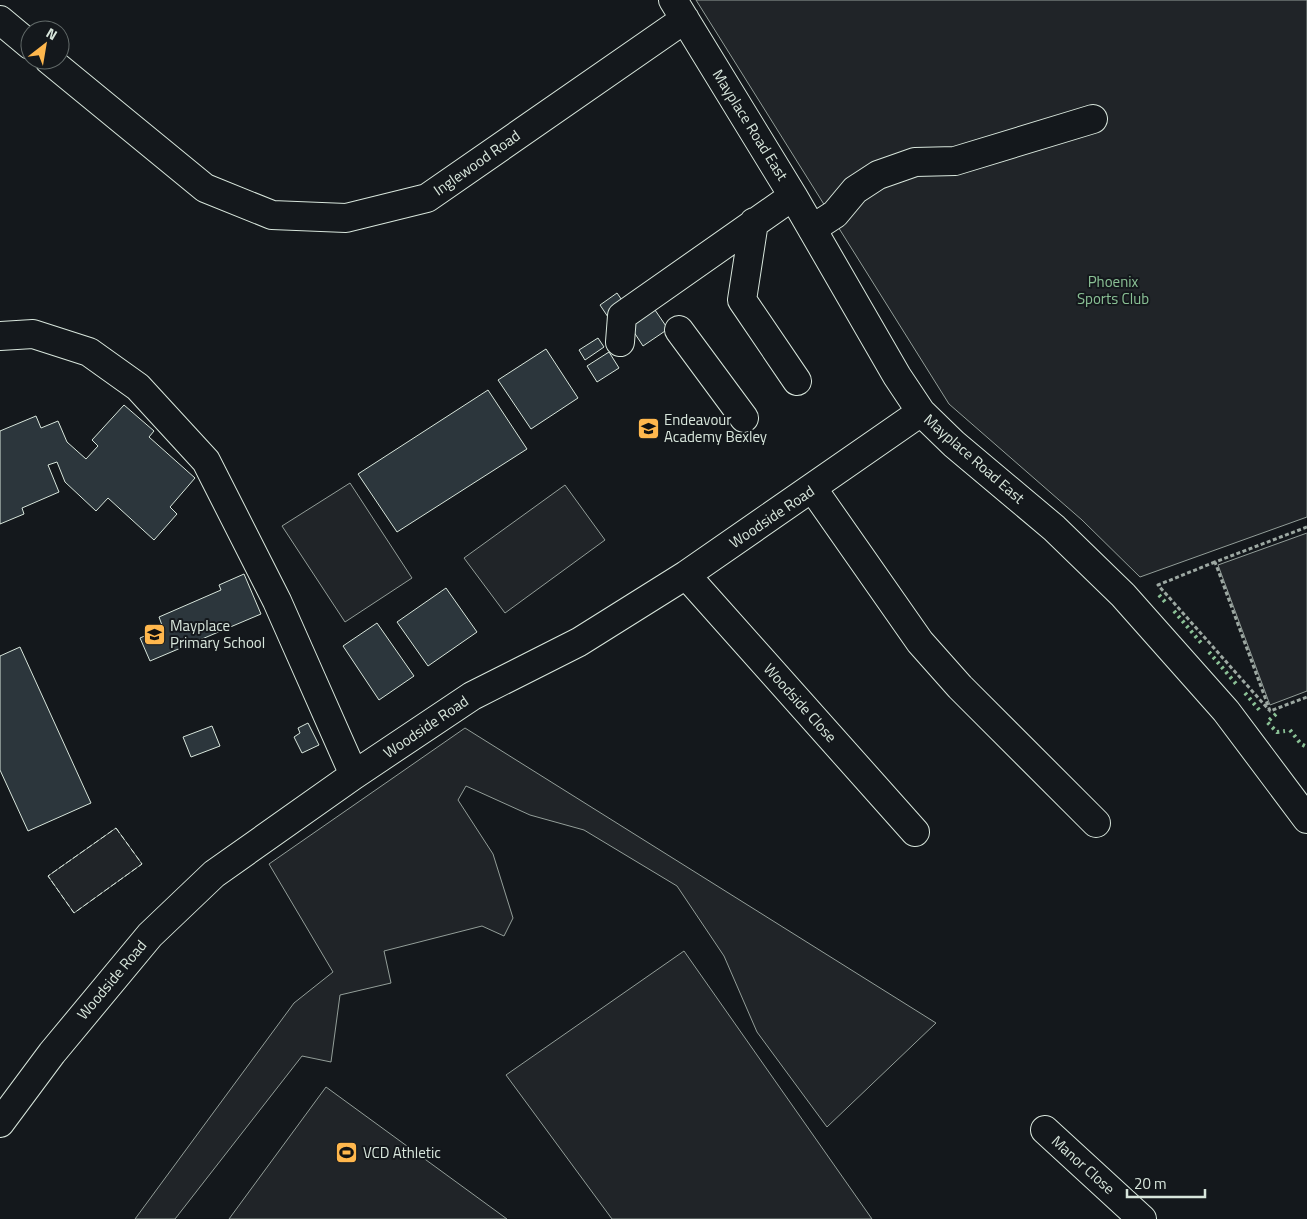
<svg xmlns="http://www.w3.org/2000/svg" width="1307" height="1219" viewBox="0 0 1307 1219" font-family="'Titillium Web',sans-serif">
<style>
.green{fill:#202428;stroke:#939e99}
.building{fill:#2c363c;stroke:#d8e6dc}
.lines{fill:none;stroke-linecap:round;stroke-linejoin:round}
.minor-casing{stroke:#d8e6dc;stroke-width:30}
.path{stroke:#9da8a2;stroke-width:3;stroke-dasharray:4 2.5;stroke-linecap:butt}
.minor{stroke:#14181c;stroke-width:28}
.hedge{stroke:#8ac095;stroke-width:4;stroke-dasharray:2.5 4;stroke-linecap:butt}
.fence{stroke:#d8e6dc;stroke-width:1;stroke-dasharray:6 2.5;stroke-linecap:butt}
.labels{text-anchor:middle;stroke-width:4;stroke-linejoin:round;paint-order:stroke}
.street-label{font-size:15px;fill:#d8e6dc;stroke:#14181c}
.park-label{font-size:15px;fill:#8ac095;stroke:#14181c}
.poi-label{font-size:15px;fill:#d8e6dc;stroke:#14181c;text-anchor:start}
</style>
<rect width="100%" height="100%" fill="#14181c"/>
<path class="green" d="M696 0H1307V517L1140 577 1082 520 949 404Z
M350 483 412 578 345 622 282 526Z
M565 485 605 540 505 613 464 558Z
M1307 533V691L1270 705 1218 565Z
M465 728 936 1023 827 1127 757 1032 724 956 677 886 584 830 530 815 466 786 458 800 493 854 513 918 504 936 482 926 384 951 391 983 340 995 331 1062 302 1056 175 1219H135L294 1003 333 972 269 864Z
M116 828 142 864 74 913 48 876Z
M684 951 872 1219H612L506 1075Z
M326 1087 507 1219H229Z"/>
<path class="building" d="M617 293 626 306 608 317 600 305Z
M655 310 668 329 643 346 630 326Z
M598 338 604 347 585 360 579 350Z
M546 349 578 398 531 429 498 380Z
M609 352 619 368 597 382 587 366Z
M488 390 527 449 397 532 358 474Z
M124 405 154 431 149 437 195 478 170 507 177 514 154 540 108 498 96 511 65 482 57 462 48 465 59 492 22 508 24 514 0 524V431L36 416 41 428 58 421 67 442 86 459 98 446 92 440Z
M244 574 261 614 150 661 140 638 163 628 159 617 221 590 219 585Z
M446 588 477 632 428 666 397 622Z
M377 623 414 676 379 700 343 646Z
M20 647 91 803 28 831 0 770V656Z
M308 723 319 745 302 753 294 737 300 733 298 728Z
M212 726 220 746 191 757 183 737Z"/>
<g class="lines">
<defs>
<path id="minor" d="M673 0 793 196 897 376 921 412 954 444 1054 528 1123 595 1226 711 1307 819
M0 20 30 45
M49 60 205 188 272 215 346 218 427 198 685 19
M754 222 742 300 797 381
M812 229 835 214 855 190 878 175 915 162 955 161 1093 119
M679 330 744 418
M0 336 33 334 89 352 138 387 206 461 277 601 354 775
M620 342 622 316 793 196
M813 489 920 642 960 687 1096 823
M686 575 915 832
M0 1123 52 1053 150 935 214 874 354 775 472 696 579 642 686 575 921 412
M1045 1130 1142 1219"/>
</defs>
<use href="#minor" class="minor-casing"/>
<path class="path" d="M1307 527 1215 562 1270 711 1307 697
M1215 562 1158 585 1269 710"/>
<use href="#minor" class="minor"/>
<path class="hedge" d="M1159 595 1166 603
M1174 611 1202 644
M1209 652 1237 685
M1245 693 1261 712
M1276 714 1267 722 1277 732 1285 731
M1290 730 1301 744 1307 747"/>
<path class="fence" d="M116 828 142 864 74 913 48 876Z"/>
</g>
<defs>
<symbol id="school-square" viewBox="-11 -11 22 22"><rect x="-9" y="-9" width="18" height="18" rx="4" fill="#ffb74d" stroke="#14181c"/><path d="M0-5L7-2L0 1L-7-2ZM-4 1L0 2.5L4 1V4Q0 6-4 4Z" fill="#111"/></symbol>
<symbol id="stadium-square" viewBox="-11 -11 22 22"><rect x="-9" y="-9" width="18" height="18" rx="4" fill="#ffb74d" stroke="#14181c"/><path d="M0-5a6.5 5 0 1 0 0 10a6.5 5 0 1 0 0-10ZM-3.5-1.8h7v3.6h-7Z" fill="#111"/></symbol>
</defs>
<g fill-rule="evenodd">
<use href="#school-square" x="636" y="416" width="25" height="25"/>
<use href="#school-square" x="142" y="622" width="25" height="25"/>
<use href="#stadium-square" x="334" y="1140" width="25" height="25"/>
</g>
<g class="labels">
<g class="street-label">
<text transform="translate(750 125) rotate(58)" y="5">Mayplace Road East</text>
<text transform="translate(477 163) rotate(-35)" y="5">Inglewood Road</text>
<text transform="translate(974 459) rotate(41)" y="5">Mayplace Road East</text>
<text transform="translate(772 517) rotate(-34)" y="5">Woodside Road</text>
<text transform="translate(800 703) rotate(48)" y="5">Woodside Close</text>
<text transform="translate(426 727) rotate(-34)" y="5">Woodside Road</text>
<text transform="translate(112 980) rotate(-50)" y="5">Woodside Road</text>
<text transform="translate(1083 1165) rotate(42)" y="5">Manor Close</text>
</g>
<g class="park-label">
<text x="1113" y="287">Phoenix<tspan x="1113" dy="17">Sports Club</tspan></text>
</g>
<g class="poi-label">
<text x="664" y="425">Endeavour<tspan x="664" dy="17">Academy Bexley</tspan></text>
<text x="170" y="631">Mayplace<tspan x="170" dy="17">Primary School</tspan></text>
<text x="363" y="1158">VCD Athletic</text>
</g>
</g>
<g transform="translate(45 45) rotate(31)"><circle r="24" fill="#14181c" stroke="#626a69"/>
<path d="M0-4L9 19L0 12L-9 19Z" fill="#ffb74d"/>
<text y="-8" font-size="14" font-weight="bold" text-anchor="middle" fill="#d8e6dc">N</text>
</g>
<path d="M1127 1189v8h78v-8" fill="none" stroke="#d8e6dc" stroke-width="2.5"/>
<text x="1134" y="1189" font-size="15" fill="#d8e6dc" stroke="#14181c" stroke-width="4" paint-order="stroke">20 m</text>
</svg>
